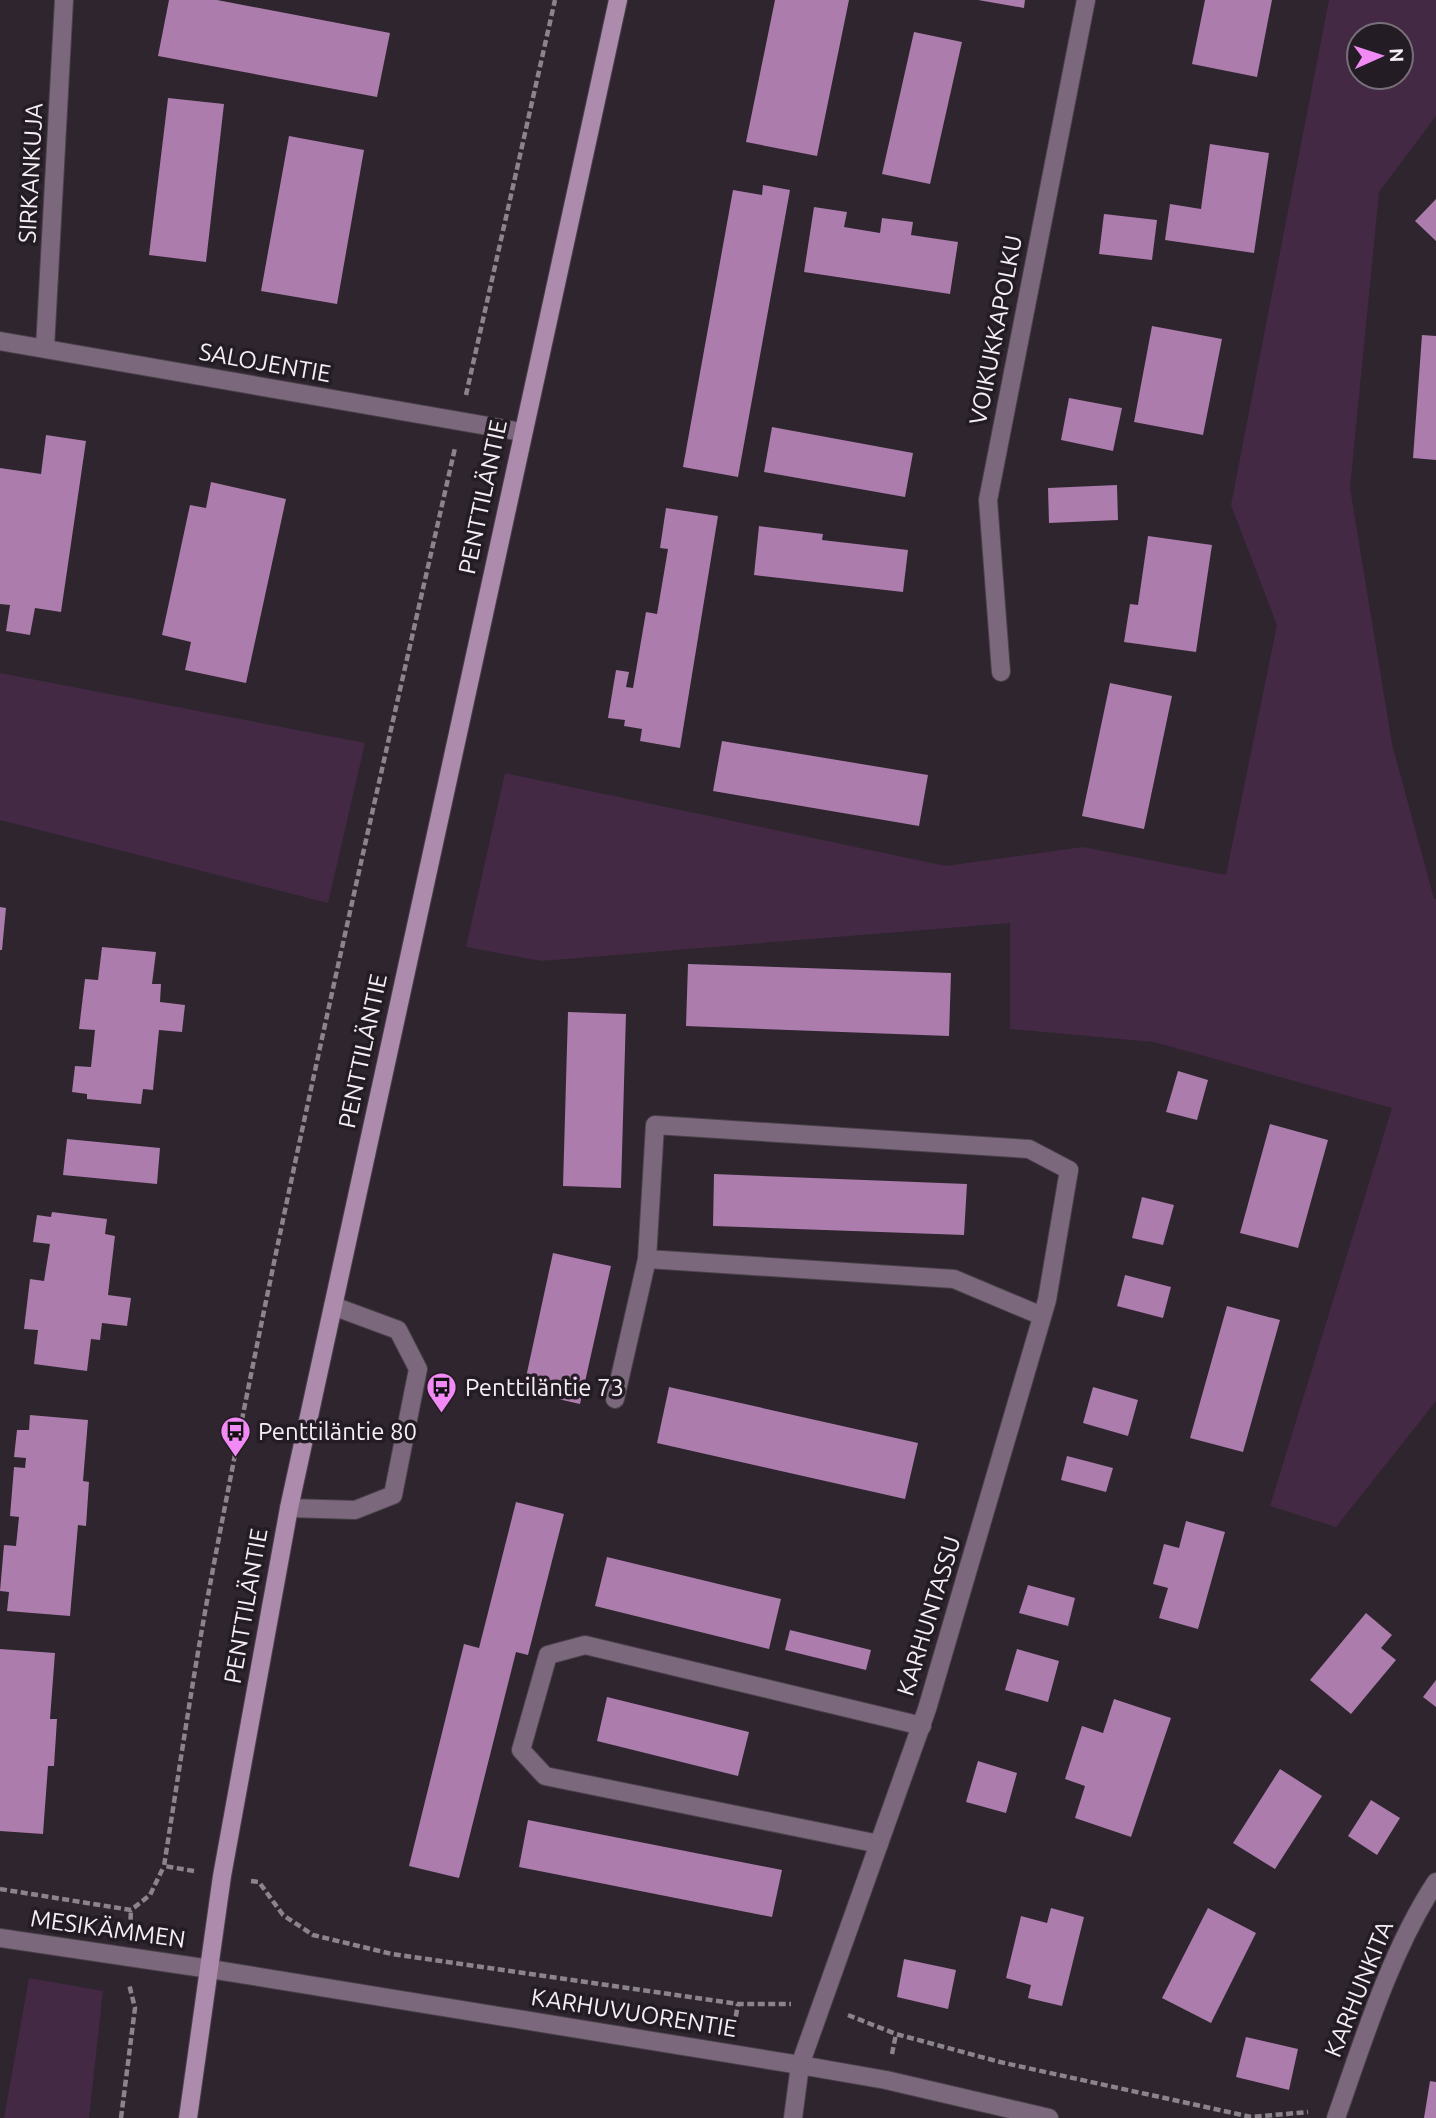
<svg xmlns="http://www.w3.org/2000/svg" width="1436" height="2118" viewBox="0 0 1436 2118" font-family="Ubuntu,sans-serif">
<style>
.green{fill:#432944;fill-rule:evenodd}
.building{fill:#ab7cac}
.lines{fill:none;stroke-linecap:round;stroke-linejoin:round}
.lane-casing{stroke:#4a414a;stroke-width:20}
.street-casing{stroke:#4a414a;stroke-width:20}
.secondary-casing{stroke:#4a414a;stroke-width:20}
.path{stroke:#8b848b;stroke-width:4.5;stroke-dasharray:7 3.5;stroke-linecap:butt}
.lane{stroke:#7c687c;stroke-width:18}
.street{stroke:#7c687c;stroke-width:18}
.secondary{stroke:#ac8bac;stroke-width:18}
.labels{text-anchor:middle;stroke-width:7;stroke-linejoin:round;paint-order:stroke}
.street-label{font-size:24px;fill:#f5eff5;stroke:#241c24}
.poi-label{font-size:24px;fill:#f5eff5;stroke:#241c24;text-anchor:start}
</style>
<rect width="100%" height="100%" fill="#2e252e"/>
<path class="green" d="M1329 0H1436V116L1379 192 1350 488 1392 744 1434 899H1436V1401L1336 1527 1270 1506 1392 1108 1154 1042 1010 1029V923L541 961 466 947 505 773 946 866 1083 847 1226 875 1277 625 1231 505ZM1401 35V77H1359V35Z
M0 673 365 743 328 903 0 820Z
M29 1978 103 1991 89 2118H4Z"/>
<path class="building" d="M169 0H217L390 33 377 97 158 56Z
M775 0H849L817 156 746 142Z
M978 0H1025L1024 8Z
M1205 0H1272L1257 77 1192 64Z
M914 32 962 42 930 184 882 174Z
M168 98 224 104 206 262 149 255Z
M289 136 364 150 337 304 261 291Z
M1210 144 1269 153 1254 253 1165 240 1170 204 1201 209Z
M763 185 790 190 738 477 683 467 733 190 762 195Z
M1436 199V241L1415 221Z
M814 207 847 212 844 227 880 233 882 218 913 222 911 235 958 242 950 294 804 272Z
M1104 214 1157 220 1152 260 1099 254Z
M1152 326 1222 339 1203 435 1134 422Z
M1422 335 1436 336V460L1413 458Z
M1069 398 1122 408 1113 451 1061 440Z
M772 427 913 453 905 497 764 472Z
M46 435 86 441 61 612 35 608 30 635 6 631 10 605 0 604V468L41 474Z
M211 482 286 499 246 683 185 670 191 642 162 635 190 505 206 508Z
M1117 485 1118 520 1049 523 1048 488Z
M666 508 718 516 680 748 640 741 642 729 624 726 625 720 608 718 616 670 629 672 626 687 633 688 646 612 657 614 668 549 660 548Z
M759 526 823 534 822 540 908 550 903 592 754 575Z
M1148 536 1212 545 1196 652 1124 642 1130 604 1138 605Z
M1110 683 1172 696 1144 829 1082 816Z
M722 741 928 775 919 826 713 791Z
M0 907 6 908 2 950H0Z
M102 947 156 952 152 984H161L160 1002 185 1005 182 1032 159 1030 153 1090 143 1089 141 1104 87 1099V1094L72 1092 75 1066 91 1067 95 1030 79 1029 85 979 98 980Z
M688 964 951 973 949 1036 686 1026Z
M568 1012 626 1014 621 1188 563 1186Z
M1178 1071 1208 1080 1197 1120 1166 1112Z
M1270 1124 1328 1140 1298 1248 1240 1233Z
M67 1139 160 1148 157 1184 63 1175Z
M714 1174 967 1184 964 1235 713 1226Z
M1142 1197 1174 1205 1163 1245 1132 1238Z
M52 1212 107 1219 105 1234 115 1236 108 1295 131 1298 127 1326 102 1323 100 1340 91 1339 87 1371 34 1364 38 1330 24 1329 30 1279 44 1281 50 1244 33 1242 37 1215 51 1217Z
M553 1253 611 1266 580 1404 523 1391Z
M1125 1275 1171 1287 1163 1318 1117 1306Z
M1227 1306 1280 1320 1243 1452 1190 1438Z
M669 1387 918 1443 905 1499 657 1443Z
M1093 1387 1138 1400 1128 1436 1083 1423Z
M30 1415 88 1420 83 1481 89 1482 86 1526 78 1525 70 1616 7 1611 9 1592 0 1591 4 1545 16 1546 19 1517 10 1516 14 1467 25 1468 26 1458 14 1457 17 1430H29Z
M1067 1456 1113 1468 1106 1492 1061 1480Z
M516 1502 564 1514 528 1655 516 1652 459 1878 409 1866 464 1644 479 1648Z
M1186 1521 1225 1532 1198 1629 1159 1618 1168 1588 1153 1584 1164 1544 1179 1548Z
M607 1557 781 1599 769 1649 595 1606Z
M1028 1585 1075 1598 1068 1626 1019 1613Z
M1366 1613 1392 1635 1381 1648 1396 1660 1351 1714 1310 1680Z
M790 1630 871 1650 866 1670 785 1650Z
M0 1649 55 1653 50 1719H57L54 1766H48L43 1834 0 1831Z
M1017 1649 1059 1661 1048 1702 1005 1690Z
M1436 1680V1707L1423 1697Z
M607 1697 749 1732 738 1776 597 1741Z
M1114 1699 1171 1718 1131 1837 1075 1818 1085 1786 1065 1779 1082 1726 1103 1733Z
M978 1761 1017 1773 1006 1813 966 1802Z
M1280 1769 1322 1796 1275 1869 1233 1843Z
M1371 1800 1400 1818 1377 1855 1348 1836Z
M528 1820 782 1870 772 1917 519 1867Z
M1051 1908 1084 1917 1062 2006 1028 1998 1031 1985 1006 1978 1021 1916 1047 1923Z
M1208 1908 1256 1933 1211 2023 1162 1998Z
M904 1959 956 1970 948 2009 897 1997Z
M1246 2037 1298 2049 1289 2090 1236 2077Z
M1430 2081 1436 2082V2118H1424Z"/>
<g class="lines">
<defs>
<path id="lane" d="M1042 1316 954 1279 647 1259 655 1125 1029 1149 1069 1170
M615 1399 647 1259
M289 1508 355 1510 393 1495 418 1369 398 1330 333 1306
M879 1844 545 1776 521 1750 548 1655 585 1645 922 1726"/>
<path id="street" d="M0 341 522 432
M45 348 64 0
M1001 672 988 500 1086 0
M0 1938 210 1969 800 2065 886 2080 1049 2118
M793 2118 800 2065 927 1709 1047 1300 1069 1170
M1336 2118C1363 2041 1391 1950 1436 1882"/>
<path id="secondary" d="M188 2118 222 1876 289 1508 618 0"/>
</defs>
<use href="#lane" class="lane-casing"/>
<use href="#street" class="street-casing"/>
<use href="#secondary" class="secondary-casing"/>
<path class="path" d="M466 395 555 0
M194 1871 164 1866C178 1778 191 1689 207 1601 279 1214 368 831 455 448
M251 1881 259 1882 283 1915 313 1935 392 1954 738 2004H791
M0 1889 131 1910 150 1895 164 1866
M130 1930 131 1910
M848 2015 896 2034 1000 2062 1251 2117 1308 2112
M734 2027 738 2004
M892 2054 896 2034
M121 2118 135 2008 129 1984"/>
<use href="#lane" class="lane"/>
<use href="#street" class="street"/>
<use href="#secondary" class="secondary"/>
</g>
<defs>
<symbol id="bus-pin" viewBox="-11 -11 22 30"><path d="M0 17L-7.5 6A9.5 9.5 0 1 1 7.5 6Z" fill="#f18af4" stroke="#241c24"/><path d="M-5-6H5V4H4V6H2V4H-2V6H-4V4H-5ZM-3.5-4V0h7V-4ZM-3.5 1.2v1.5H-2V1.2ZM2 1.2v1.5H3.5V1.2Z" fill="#111"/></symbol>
</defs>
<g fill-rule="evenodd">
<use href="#bus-pin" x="424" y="1370" width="35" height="47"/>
<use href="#bus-pin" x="218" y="1414" width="35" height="47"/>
</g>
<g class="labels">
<g class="street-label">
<text transform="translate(31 173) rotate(-87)" y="8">SIRKANKUJA</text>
<text transform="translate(996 330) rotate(-79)" y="8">VOIKUKKAPOLKU</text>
<text transform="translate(265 363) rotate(10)" y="8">SALOJENTIE</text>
<text transform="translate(483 497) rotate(-78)" y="8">PENTTILÄNTIE</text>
<text transform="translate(363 1051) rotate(-78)" y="8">PENTTILÄNTIE</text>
<text transform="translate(246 1606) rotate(-80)" y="8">PENTTILÄNTIE</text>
<text transform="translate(929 1616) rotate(-73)" y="8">KARHUNTASSU</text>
<text transform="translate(108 1929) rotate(8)" y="8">MESIKÄMMEN</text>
<text transform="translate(1359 1989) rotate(-68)" y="8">KARHUNKITA</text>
<text transform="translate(634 2013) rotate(9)" y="8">KARHUVUORENTIE</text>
</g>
<g class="poi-label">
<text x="465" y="1396">Penttiläntie 73</text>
<text x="258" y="1440">Penttiläntie 80</text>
</g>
</g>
<g transform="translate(1380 56) rotate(87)"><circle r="33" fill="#241c24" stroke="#787078" stroke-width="2"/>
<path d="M0-5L12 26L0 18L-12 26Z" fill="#f18af4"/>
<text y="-10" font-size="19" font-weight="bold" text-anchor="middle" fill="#f5eff5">N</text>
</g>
</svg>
